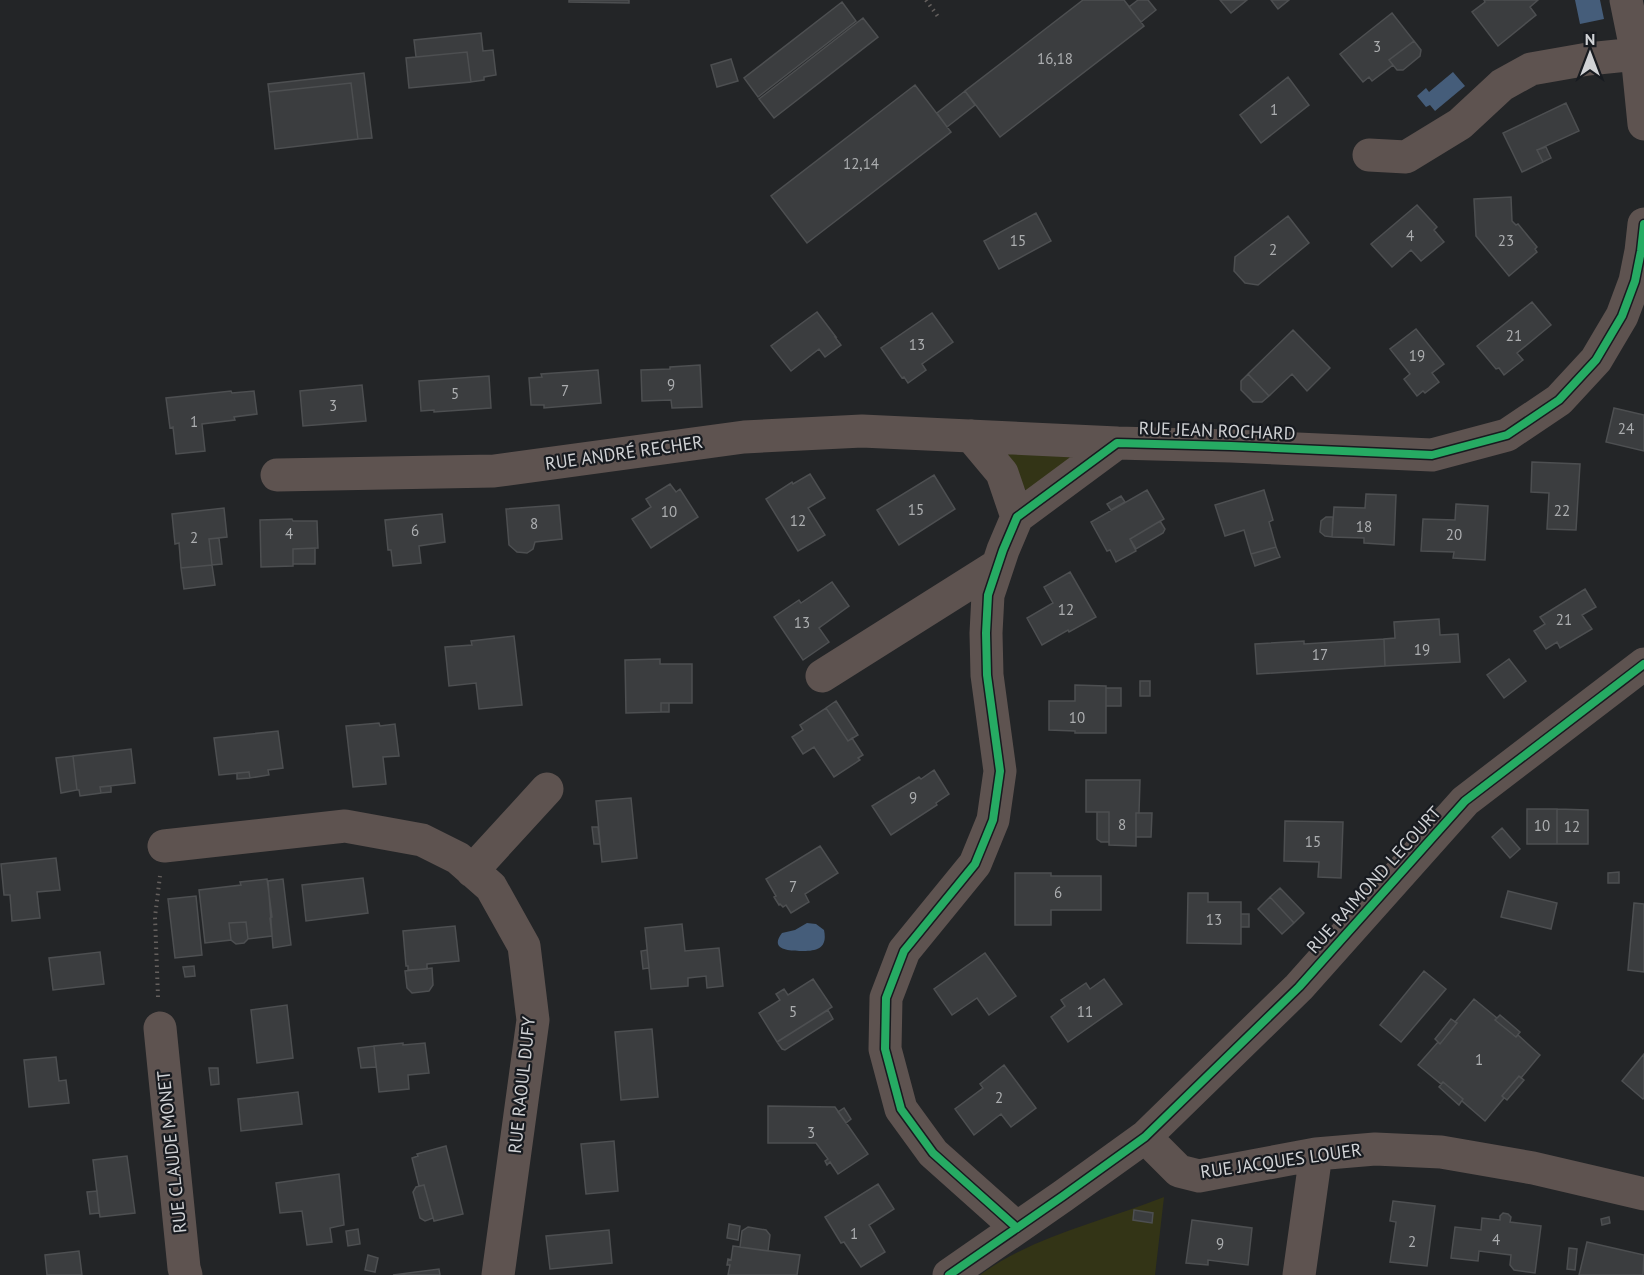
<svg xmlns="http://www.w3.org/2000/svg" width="1644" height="1275" viewBox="0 0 1644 1275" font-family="'PT Sans',sans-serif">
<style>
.green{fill:#333416}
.water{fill:#455d7a}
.building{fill:#3b3d3f;stroke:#4d4f51;stroke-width:1.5}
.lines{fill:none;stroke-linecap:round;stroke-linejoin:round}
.path{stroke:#65605e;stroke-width:4;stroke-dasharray:1.5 4.5;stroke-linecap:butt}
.minor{stroke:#5e5350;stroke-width:33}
.cycleway-casing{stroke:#181b20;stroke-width:11}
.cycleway{stroke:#26ab63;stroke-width:8}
.labels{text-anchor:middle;stroke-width:4.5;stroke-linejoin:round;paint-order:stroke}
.number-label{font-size:15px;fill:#acaeb0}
.street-label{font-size:18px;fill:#d1d3d6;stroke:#181b20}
</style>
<rect width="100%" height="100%" fill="#232527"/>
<path class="green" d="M1005 451 1074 457 1029 495 1002 455Z
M1164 1197 1155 1275H980C1035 1235 1102 1222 1164 1197Z"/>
<path class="water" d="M1575 0H1600L1604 19 1580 24Z
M1453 72 1465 86 1435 111 1430 105 1426 107 1417 96 1426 88 1429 92Z
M807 923 816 924 824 930C828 949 816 951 801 951 789 951 769 950 782 933L795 930Z"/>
<path class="building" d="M569 0H629V3L569 2Z
M1083 0H1124L1144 26 1000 137 965 91Z
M1138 0H1148L1156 10 1141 22 1129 7Z
M1220 0H1247L1231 13Z
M1271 0H1289L1278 9Z
M1484 0H1538L1530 7 1536 15 1498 46 1472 12 1485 2Z
M842 2 856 21 758 97 744 78Z
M1392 13 1414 41 1389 60 1393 65 1372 81 1369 77 1363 82 1340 54Z
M863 18 878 37 774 118 759 99Z
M481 33 483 51 493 50 496 75 484 77V80L471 82 467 52 416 57 414 40Z
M1414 41 1421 50 1420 56 1403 70H1397L1389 60Z
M467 52 471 82 409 88 406 58Z
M731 59 738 81 717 87 711 65Z
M364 73 372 138 358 139 351 83 269 92 268 84Z
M1288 77 1309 105 1261 143 1240 115Z
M351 83 358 139 275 149 269 92Z
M915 85 951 132 807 243 771 196Z
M965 91 975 105 947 127 937 113Z
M1566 103 1579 131 1537 150 1543 162 1522 172 1503 133Z
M1546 147 1551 158 1543 162 1537 150Z
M1511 197 1512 221 1516 225 1518 224 1537 247 1535 249 1537 252 1509 276 1476 236 1474 199Z
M1417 205 1437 227 1434 230 1444 242 1421 261 1411 250 1392 267 1371 244Z
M1036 213 1051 241 999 269 984 241Z
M1288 216 1309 243 1258 285 1245 283 1234 271 1235 257Z
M1532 302 1551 325 1517 353 1523 360 1504 375 1499 368 1496 369 1477 346Z
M817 312 836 337H835L841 345 825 357 819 349 791 371 771 346Z
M932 313 953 342 922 364 926 370 908 383 904 377 902 378 881 348Z
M1416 329 1444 364 1432 373 1439 382 1425 393 1423 391 1417 396 1404 379 1410 374 1390 349Z
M1293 330 1330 368 1307 391 1292 374 1269 396 1248 374Z
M700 365 702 407 672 408 671 400 642 401 641 370 670 369V367Z
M598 370 601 403 544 408V405H531L529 378 542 377 541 374Z
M1248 374 1269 396 1262 402H1253L1241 390V381Z
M489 376 491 408 434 412V410L421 411 419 381Z
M362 385 366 421 303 426 300 391Z
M231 391 232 393 254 391 257 414 234 417 235 420 202 424 205 451 176 454 173 427 170 428 166 398Z
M1614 408 1644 415V451L1606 442Z
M1532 462 1580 464 1576 530 1547 529 1549 493 1531 492Z
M810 474 825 498 808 508 825 535 798 551 766 499 792 482 793 484Z
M934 475 955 509 899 545 877 510Z
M670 484 676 492 680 489 698 517 651 548 632 519 651 507 646 499Z
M1147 490 1164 519 1130 539 1136 551 1116 562 1110 550 1107 551 1091 522Z
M1264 490 1273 520 1269 522 1276 547 1251 554 1244 530 1225 536 1215 505Z
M1366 494 1396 495 1394 545 1364 543V538L1332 537 1334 507 1365 508Z
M1121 496 1125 502 1111 510 1107 504Z
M1456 504 1488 506 1485 560 1453 558 1454 552 1421 551 1423 519 1455 520Z
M559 505 562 539 535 542 533 549 527 553 517 552 509 545 506 509Z
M224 508 227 537 209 539 212 565 181 568 179 543 175 544 172 514Z
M442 514 445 542 419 546 421 563 393 566 391 550H388L385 520Z
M1326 517H1333L1332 537 1325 536 1320 532 1321 521Z
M292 519 293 521H317L318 548 293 549V566L261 567 260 520Z
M1160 521 1165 529 1163 533 1136 549 1130 539Z
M219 538 222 564 212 565 209 539Z
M1276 547 1280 557 1255 566 1251 554Z
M315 548V564H293V549Z
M212 565 215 585 184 589 181 568Z
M1070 572 1096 617 1069 632 1068 630 1042 645 1027 618 1053 603 1044 587Z
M832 582 849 606 819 628 829 642 803 660 774 617 799 600 801 603Z
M1585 589 1596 607 1582 615 1592 629 1560 648 1557 642 1546 649 1534 631 1545 624 1540 617Z
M1439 619 1440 635 1458 634 1460 662 1385 666 1384 639 1395 638 1394 622Z
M514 636 522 705 479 709 476 683 449 686 445 647 472 645 471 641Z
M1384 639 1385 666 1257 674 1255 644 1304 641V644Z
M660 659V664H692V703H661V712L626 713 625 660Z
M1509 659 1526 681 1504 698 1487 675Z
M1140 681H1150V696H1140Z
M1075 685 1106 686V733H1075V731L1049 730V701H1075Z
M1106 688H1121V706H1106Z
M836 701 858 735 848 741 826 708Z
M661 703H669V712H661Z
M826 708 848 741 852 738 863 755 858 758 860 760 834 777 814 747 803 754 792 737 803 730 800 725Z
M379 723 380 726 395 724 399 756 383 757 386 784 353 787 346 726Z
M278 731 283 768 268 770 269 775 250 778 249 772 219 775 214 738Z
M131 749 135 783 100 787 101 793 80 796 79 790H77L73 756Z
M73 756 77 790 61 793 56 758Z
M934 770 949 794 936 803 937 805 891 835 872 806 919 777 921 779Z
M249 772 250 778 237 779V773Z
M1086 780H1140L1139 813H1136V846L1109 845V812H1086Z
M111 786V792L101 793 100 787Z
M631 798 637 858 602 862 596 801Z
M1527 809H1557V844H1527Z
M1557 809 1588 810V844H1557Z
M1097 812H1109V842H1101L1097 839Z
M1136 813H1152L1151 837H1136Z
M1285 821 1343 822 1341 878 1318 877 1319 862 1284 861Z
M592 827H598L600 844H594Z
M1502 828 1520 849 1510 858 1492 837Z
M820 846 838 873 805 894 809 902 791 913 786 905 783 907 780 904 779 905 774 897 776 896 766 879Z
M56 858 60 890 37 892 40 918 12 921 10 895H4L1 864Z
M1619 872V883H1608V873Z
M1015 873H1051V876H1101V910H1051V925H1015Z
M363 878 368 913 306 921 302 885Z
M267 879 272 917 270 918 272 936 248 939 246 922 229 923 231 940 205 943 199 890 241 885 240 882Z
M283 879 291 945 273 948 268 881Z
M1280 888 1304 913 1294 923 1270 897Z
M1508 891 1557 903 1551 929 1501 917Z
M1188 893H1208V902H1241V944L1187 943Z
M196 896 202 955 175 958 168 899Z
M1270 897 1294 923 1282 934 1258 909Z
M1634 903 1644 904V972L1628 970Z
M1241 914H1249V927H1241Z
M246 922 248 939 244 943 236 944 231 940 229 923Z
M682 924 685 951 719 948 723 986 707 988 706 976 688 978V986L651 989 645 928Z
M455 926 459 961 427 964V969L408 970V966H406L403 931Z
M647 950 649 968 643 969 641 951Z
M100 952 104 984 53 990 49 958Z
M985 953 1016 996 989 1015 977 998 952 1015 934 989Z
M194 966 195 976 185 977 183 967Z
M432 968 433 985 429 991 412 993 407 988 405 971Z
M1424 971 1446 989 1401 1042 1380 1025Z
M813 979 832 1007 777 1042 759 1013 780 1000 776 994 784 989 788 995Z
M1104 979 1122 1004 1068 1042 1051 1017 1065 1006 1061 1000 1086 983 1090 989Z
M1474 999 1497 1018 1495 1020 1516 1037 1518 1035 1540 1055 1521 1078 1519 1076 1502 1096 1504 1098 1485 1121 1462 1101 1463 1099 1443 1082 1441 1084 1418 1065 1438 1042 1440 1044 1457 1023 1455 1022Z
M287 1005 293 1058 257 1063 251 1010Z
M828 1010 833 1019 785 1050 782 1049 777 1042Z
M1500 1015 1520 1032 1516 1037 1495 1020Z
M1451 1019 1457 1023 1440 1044 1435 1039Z
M652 1029 658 1097 621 1100 615 1032Z
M403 1043V1045L425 1043 429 1073 408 1075 409 1089 379 1092 374 1046Z
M374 1046 376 1067 361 1068 358 1048Z
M1644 1054V1098L1643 1099 1622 1081Z
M56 1057 59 1081 66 1080 69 1103 29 1107 24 1060Z
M1004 1065 1036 1108 1011 1127 1001 1114 974 1135 955 1109 983 1088 980 1084Z
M209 1068H218L219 1084 211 1085Z
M1519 1076 1524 1080 1507 1100 1502 1096Z
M1443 1082 1463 1099 1459 1105 1439 1087Z
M298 1092 302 1124 241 1131 238 1099Z
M768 1106 835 1107 868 1154 838 1174 830 1162 827 1165 825 1161 828 1159 816 1143H768Z
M844 1108 851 1119 846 1123 838 1112Z
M614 1141 618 1191 586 1194 581 1144Z
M446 1146 463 1214 434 1221 424 1185 419 1186 412 1158 418 1156 417 1154Z
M127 1156 135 1213 100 1217 93 1160Z
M339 1174 344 1225 330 1228 332 1242 307 1245 302 1211 280 1213 276 1183Z
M878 1184 894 1209 869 1225 885 1252 861 1267 844 1242 841 1243 825 1217Z
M424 1185 433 1218 425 1221 420 1218 413 1192 416 1187Z
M97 1191 99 1213 90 1214 87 1192Z
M1393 1201 1435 1206 1427 1266 1390 1262 1396 1222 1390 1221Z
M1134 1210 1153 1213 1152 1223 1133 1220Z
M1503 1213 1508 1214 1511 1217 1510 1222 1541 1226 1535 1273 1514 1270 1510 1265 1511 1255 1479 1251 1478 1261 1451 1258 1455 1227 1481 1230 1482 1218 1500 1220V1216Z
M1609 1217 1610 1223 1602 1225 1601 1219Z
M1192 1220 1252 1228 1248 1265 1208 1260V1265L1186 1263Z
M729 1224 740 1226 738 1240 727 1238Z
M748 1227 766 1230 770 1235 768 1251 740 1247 742 1231Z
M358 1229 360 1244 348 1246 346 1231Z
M609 1230 612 1263 550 1269 546 1236Z
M1587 1242 1644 1255 1643 1275H1579Z
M733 1246 800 1255 797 1275H728L730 1265H727L728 1259 731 1260Z
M1569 1248 1577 1249 1575 1270 1567 1269Z
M79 1251 82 1275H47L45 1255Z
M368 1255 378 1258 375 1272 365 1270Z
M439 1269 440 1275H393Z"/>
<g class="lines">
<path class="path" d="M926 0 939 18
M158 997 155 917 160 876"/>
<path class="minor" d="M1626 0 1637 54 1644 124
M1369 155 1406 157 1460 124 1502 85 1531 69 1588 59 1637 54
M971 436 1002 473 1017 517
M277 475 494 471 744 437 862 431 1117 443
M822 676 998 565
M164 846 345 826 422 840 458 858 491 887 524 946 533 1020 498 1275
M472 871 547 789
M160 1028 184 1268 186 1275
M1145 1137 1179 1171 1199 1176 1316 1154 1375 1149 1441 1152 1533 1168 1644 1194
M1017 1228 933 1153 901 1109 885 1049 886 998 904 951 975 864 993 820 1000 771 987 675 986 633 988 595 1003 550 1017 517 1117 443 1231 446 1432 455 1507 435 1559 400 1596 360 1622 316 1635 281 1641 251 1644 224
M949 1275 1063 1196 1145 1137 1299 987 1465 801 1644 664
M1299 1275 1316 1154"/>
<defs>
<path id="cycleway" d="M1017 1228 933 1153 901 1109 885 1049 886 998 904 951 975 864 993 820 1000 771 987 675 986 633 988 595 1003 550 1017 517 1117 443 1231 446 1432 455 1507 435 1559 400 1596 360 1622 316 1635 281 1641 251 1644 224
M949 1275 1063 1196 1145 1137 1299 987 1465 801 1644 664"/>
</defs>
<use href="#cycleway" class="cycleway-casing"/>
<use href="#cycleway" class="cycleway"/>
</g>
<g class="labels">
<g class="number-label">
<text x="1377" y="52">3</text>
<text x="1055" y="64">16,18</text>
<text x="1274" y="115">1</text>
<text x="861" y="169">12,14</text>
<text x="1410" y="241">4</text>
<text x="1018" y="246">15</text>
<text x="1506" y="246">23</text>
<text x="1273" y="255">2</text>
<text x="1514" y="341">21</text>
<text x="917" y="350">13</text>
<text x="1417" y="361">19</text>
<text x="671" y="390">9</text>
<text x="565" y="396">7</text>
<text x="455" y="399">5</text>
<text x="333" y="411">3</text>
<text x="194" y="427">1</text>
<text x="1626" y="434">24</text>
<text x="916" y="515">15</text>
<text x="1562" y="516">22</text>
<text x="669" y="517">10</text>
<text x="798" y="526">12</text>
<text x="534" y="529">8</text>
<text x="1364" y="532">18</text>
<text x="415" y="536">6</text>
<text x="289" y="539">4</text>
<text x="1454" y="540">20</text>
<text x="194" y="543">2</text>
<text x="1066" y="615">12</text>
<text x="1564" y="625">21</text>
<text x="802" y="628">13</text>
<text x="1422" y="655">19</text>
<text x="1320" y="660">17</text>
<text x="1077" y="723">10</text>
<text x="913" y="803">9</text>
<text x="1122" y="830">8</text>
<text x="1542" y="831">10</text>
<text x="1572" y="832">12</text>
<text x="1313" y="847">15</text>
<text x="793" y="892">7</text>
<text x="1058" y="898">6</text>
<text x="1214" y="925">13</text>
<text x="793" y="1017">5</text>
<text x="1085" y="1017">11</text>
<text x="1479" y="1065">1</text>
<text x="999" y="1103">2</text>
<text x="811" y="1138">3</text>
<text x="854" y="1239">1</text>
<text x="1496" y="1245">4</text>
<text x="1412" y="1247">2</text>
<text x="1220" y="1249">9</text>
</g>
<g class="street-label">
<text transform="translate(1217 431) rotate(2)" y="6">RUE JEAN ROCHARD</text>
<text transform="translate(624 453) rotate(-8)" y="6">RUE ANDRÉ RECHER</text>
<text transform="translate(1374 880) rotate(-48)" y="6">RUE RAIMOND LECOURT</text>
<text transform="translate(522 1085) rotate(-84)" y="6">RUE RAOUL DUFY</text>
<text transform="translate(172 1152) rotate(-96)" y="6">RUE CLAUDE MONET</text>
<text transform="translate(1281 1161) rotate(-8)" y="6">RUE JACQUES LOUER</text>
</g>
</g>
<g transform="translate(1590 54)" stroke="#181b20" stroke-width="4.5" paint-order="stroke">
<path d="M0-4.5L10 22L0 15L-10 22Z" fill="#d1d3d6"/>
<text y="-9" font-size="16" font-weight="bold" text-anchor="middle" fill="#d1d3d6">N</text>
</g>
</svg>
